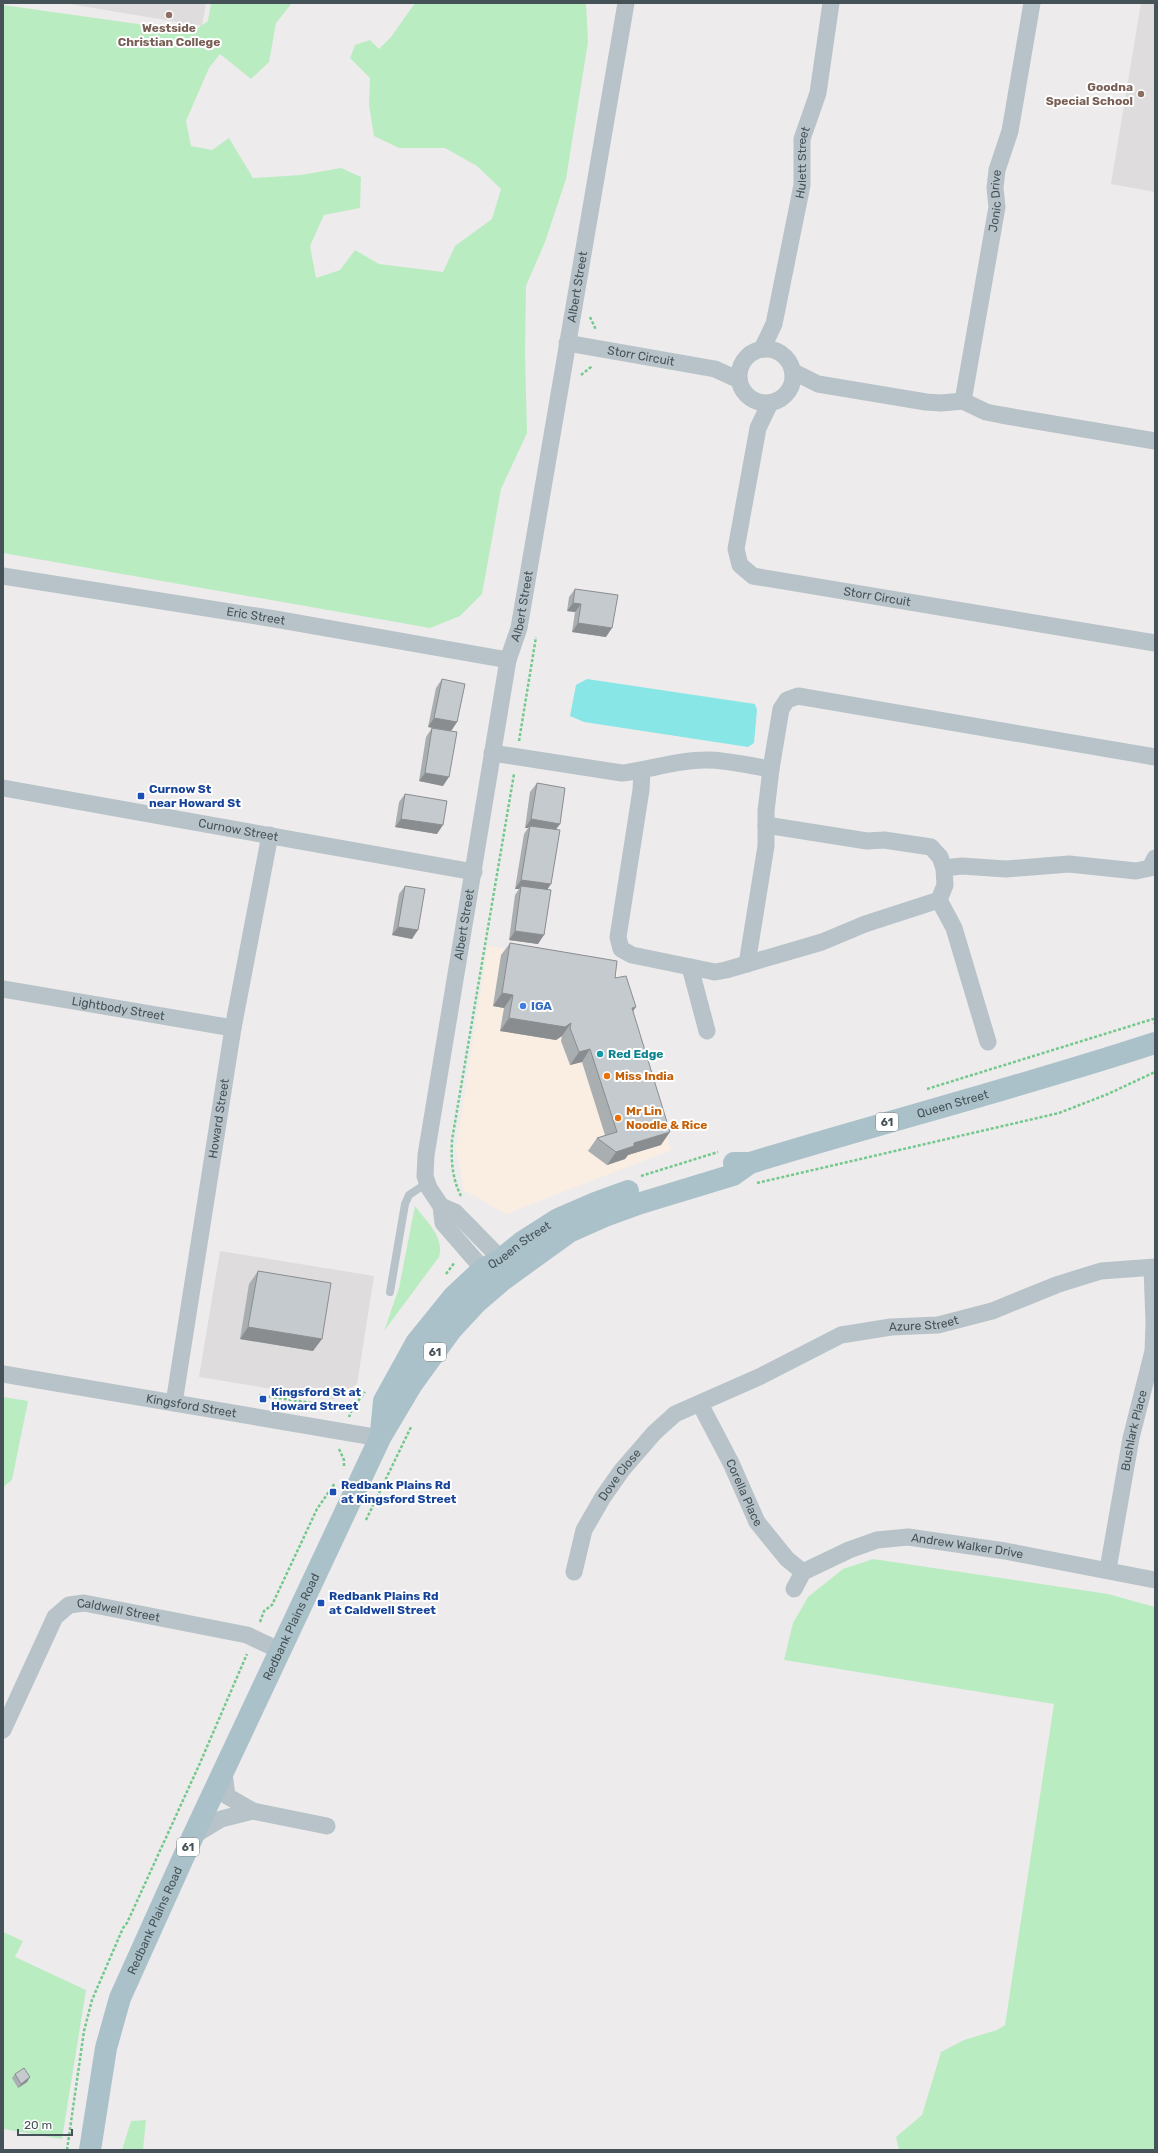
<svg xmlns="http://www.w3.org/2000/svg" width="1158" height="2153" viewBox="0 0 1158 2153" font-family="Rubik,sans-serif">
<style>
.commercial{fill:#faeee3}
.education{fill:#dfdcdd}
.green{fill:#baecc2}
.water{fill:#88e7e6}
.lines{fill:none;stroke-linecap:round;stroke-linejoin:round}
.path{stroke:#73c88c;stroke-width:2.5;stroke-dasharray:3 2;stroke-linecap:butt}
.lane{stroke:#b7c3c8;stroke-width:8}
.street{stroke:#b7c3c8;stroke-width:17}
.primary{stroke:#abc1ca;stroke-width:22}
.wall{fill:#a9aeb1}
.shaded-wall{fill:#8a8d90}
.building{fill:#c5cace;stroke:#8a8d90}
.education-dot{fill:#8d6e63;stroke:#fff;stroke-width:1.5}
.transit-dot{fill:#1a4fb4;stroke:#fff;stroke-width:1.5}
.shop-dot{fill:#3f7fe0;stroke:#fff;stroke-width:1.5}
.culture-dot{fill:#0f9aa8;stroke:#fff;stroke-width:1.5}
.food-dot{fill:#e8710a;stroke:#fff;stroke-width:1.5}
.labels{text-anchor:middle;stroke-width:4;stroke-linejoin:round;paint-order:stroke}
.shield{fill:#fff;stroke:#7d878a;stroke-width:1}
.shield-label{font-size:11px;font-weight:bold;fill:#455358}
.education-label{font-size:12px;font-weight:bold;fill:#785e54;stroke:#fff}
.street-label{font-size:12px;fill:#455358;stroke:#fff}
.transit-label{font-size:12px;font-weight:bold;fill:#164399;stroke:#fff;text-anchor:start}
.shop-label{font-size:12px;font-weight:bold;fill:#366cbe;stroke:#fff;text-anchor:start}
.culture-label{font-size:12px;font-weight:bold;fill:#0d838f;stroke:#fff;text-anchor:start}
.food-label{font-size:12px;font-weight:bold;fill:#c56008;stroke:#fff;text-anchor:start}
</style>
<rect width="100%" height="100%" fill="#eeebec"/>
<path class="commercial" d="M488 946 616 967 671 1150 506 1214 464 1190 456 1148Z"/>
<path class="education" d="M63 3H206L202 26Z
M1141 3H1155V192L1111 184Z
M220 1251 374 1276 357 1384 334 1399 199 1377Z"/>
<path class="green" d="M211 3H292L276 23 269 62 251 79 220 54 209 68 186 121 191 146 212 150 229 138 253 178 301 175 341 168 361 177 360 208 324 215 310 246 316 278 340 270 355 250 379 264 443 272 455 246 492 219 501 189 477 166 445 148H399L374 136 369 105 370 78 350 58 355 45 370 40 379 49 391 37 415 3H586L588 42 566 179 545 242 526 286 525 354 527 433 501 489 482 594 460 616 430 628 3 553V5L138 24 189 34 208 21Z
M415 1206C426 1221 445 1237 439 1257L384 1331 399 1288Z
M3 1397 28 1401 12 1480 3 1487Z
M873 1559 1108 1594 1155 1607V2150H899L896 2137 922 2115 941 2052 964 2040 997 2030 1005 2025 1054 1704 784 1660 793 1623 808 1597 843 1569Z
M3 1932 23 1941 15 1957 86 1990 62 2139 3 2129Z
M146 2120 143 2150H122L131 2121Z"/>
<path class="water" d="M587 679 755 704 757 710 754 743 748 747 584 722 570 716 576 685Z"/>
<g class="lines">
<path class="path" d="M590 317 596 330
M581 375 591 367V365
M519 741 536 637
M927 1089 1153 1019 1155 1024
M641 1176 718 1152
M757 1183 1059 1113 1108 1094 1155 1072
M461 1196C452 1178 451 1160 452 1140L514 774
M446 1274 455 1262
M259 1395 352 1409 349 1417
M352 1409 365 1392
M339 1449 344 1460V1466
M366 1520 411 1427
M260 1622 264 1611 272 1605 317 1509 335 1483
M67 2150 84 2031 92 2000 123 1928 127 1923 200 1763 247 1654"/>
<path class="lane" d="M390 1292 405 1204 409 1195 427 1183"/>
<g class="street">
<path id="s1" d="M567 343 715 369 739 380"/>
<circle cx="766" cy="376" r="27"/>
<path id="s2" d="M762 349 774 324 802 185V139L818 93 831 3"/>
<path d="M794 372 818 384 926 402 941 403 963 401 986 412 1001 415 1155 441"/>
<path id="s3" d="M963 401 994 224 997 207 995 188 997 170 1010 131 1032 3"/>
<path id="s4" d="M770 403 758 428 736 549 740 565 753 576 1155 643"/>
<path id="s5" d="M3 576 275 619 508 660"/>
<path d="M492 753 622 773C650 770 676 760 704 760 724 759 750 766 771 769L781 709 787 700 798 696 1155 757"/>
<path d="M642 771 641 790 618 937 621 949 632 955 715 972 726 970 822 942 865 924 939 900 945 885 944 868 940 857 931 847 884 840 867 841 766 825"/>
<path id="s6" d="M3 788 474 872"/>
<path d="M944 868 962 866 1006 869 1069 864 1136 871 1150 868 1155 858"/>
<path d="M939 900 954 928 988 1042"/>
<path d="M747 964 766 846V811L771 769"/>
<path d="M690 967 707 1031"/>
<path id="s7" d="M3 989 233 1028"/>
<path d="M441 1206 455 1212 501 1259 503 1269"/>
<path id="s8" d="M495 1274 483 1269 443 1223 441 1206 429 1188 425 1176 426 1155 508 660 519 628 626 3"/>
<path id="s9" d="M3 1374 380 1438"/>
<path id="s10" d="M174 1403 233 1028 270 835"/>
<path id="s11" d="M700 1404 731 1463 757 1522 787 1559 803 1572"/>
<path id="s12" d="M1108 1569 1131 1438 1153 1351 1154 1323 1152 1268"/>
<path id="s13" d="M574 1572 584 1530 603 1497 622 1470 654 1433 675 1414 759 1377 841 1335 891 1327 938 1325 992 1311 1056 1285 1101 1271 1155 1267"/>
<path id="s14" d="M794 1589 803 1572 849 1550 877 1540 908 1537 1005 1551 1155 1580"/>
<path id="s15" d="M3 1730 55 1617 69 1605 84 1603 247 1635 281 1651"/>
<path d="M253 1811 327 1826"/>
<path d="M193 1836 221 1819 253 1811 227 1796 224 1773"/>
</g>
<g class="primary">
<path id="s16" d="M734 1163H750C884 1122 1021 1087 1155 1043"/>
<path id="s17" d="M381 1432 384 1401 416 1343 454 1296 483 1269 501 1259 522 1242 558 1219 595 1203 628 1191"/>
<path id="s18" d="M90 2150 106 2048 120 1998 193 1836 380 1438 412 1384 451 1330 476 1303 504 1279 569 1232 605 1216 641 1203 733 1175 750 1163"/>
</g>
</g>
<path class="wall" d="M575 589 606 637 572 632 575 612 567 611 569 597Z
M442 679 457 722 451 731 428 727 436 688Z
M432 728 443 786 419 781 426 737Z
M537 783 560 824 555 830 547 890 538 944 509 940 515 895 519 889H515L524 834 528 828H525L530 792Z
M405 794 437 834 395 827 399 802Z
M405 886 412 939 392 935 399 894Z
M510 943 615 978 633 1011 661 1145 628 1155 625 1159 607 1165 588 1151 597 1138 605 1135 582 1062 570 1065 561 1041 562 1036 556 1040 500 1031 504 1008 493 1006 501 955Z
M258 1271 313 1351 240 1339 249 1284Z
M15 2074 30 2077 27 2082 18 2088 12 2078Z"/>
<path class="shaded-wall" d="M573 603 581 604 575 612 567 611Z
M578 623 612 628 606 637 572 632Z
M434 718 457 722 451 731 428 727Z
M425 773 449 777 443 786 419 781Z
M401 819 443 825 437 834 395 827Z
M531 819 560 824 554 832 530 826 528 828H525Z
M521 880 551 884 545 893 521 886 519 889H515Z
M398 927 418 930 412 939 392 935Z
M515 931 544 935 538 944 509 940Z
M502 993 513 995 504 1008 493 1006Z
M636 1007 627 1020 632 1008Z
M509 1018 571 1023 562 1036 556 1040 500 1031Z
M590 1049 582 1062 570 1065 579 1052Z
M670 1132 661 1145 628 1155 625 1159 607 1165 616 1152 634 1143Z
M248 1327 322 1339 313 1351 240 1339Z
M30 2077 27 2082 18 2088 21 2084Z"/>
<path class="building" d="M575 589 618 595 612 628 578 623 581 604 573 603Z
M442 679 465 684 457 722 434 718Z
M432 728 457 732 449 777 425 773Z
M537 783 565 788 560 824 531 819Z
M405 794 447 801 443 825 401 819Z
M530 826 560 830 551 884 521 880Z
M405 886 425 889 418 930 398 927Z
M521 886 551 890 544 935 515 931Z
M510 943 617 961 615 978 626 976 636 1007 632 1008 670 1132 634 1143V1146L616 1152 597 1138 617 1132 590 1049 579 1052 570 1028 571 1023 565 1027 509 1018 513 995 502 993Z
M258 1271 331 1283 322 1339 248 1327Z
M24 2068 30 2077 21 2084 15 2074Z"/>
<g class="education-dot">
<circle cx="169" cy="15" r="4"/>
<circle cx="1141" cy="94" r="4"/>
</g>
<g class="transit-dot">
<rect x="137" y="792" width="8" height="8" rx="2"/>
<rect x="259" y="1395" width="8" height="8" rx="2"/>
<rect x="329" y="1488" width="8" height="8" rx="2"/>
<rect x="317" y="1599" width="8" height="8" rx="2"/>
</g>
<circle class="shop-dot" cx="523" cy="1006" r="4"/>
<circle class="culture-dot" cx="600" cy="1054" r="4"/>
<g class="food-dot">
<circle cx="607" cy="1076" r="4"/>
<circle cx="618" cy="1118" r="4"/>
</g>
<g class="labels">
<g class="shield">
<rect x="876" y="1113" width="22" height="18" rx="3"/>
<rect x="424" y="1343" width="22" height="18" rx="3"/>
<rect x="177" y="1838" width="22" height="18" rx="3"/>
</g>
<g class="shield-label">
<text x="887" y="1126">61</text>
<text x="435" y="1356">61</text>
<text x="188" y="1851">61</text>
</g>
<g class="education-label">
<text x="169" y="32">Westside<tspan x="169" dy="14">Christian College</tspan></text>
<text x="1133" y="91" text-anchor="end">Goodna<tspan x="1133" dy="14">Special School</tspan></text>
</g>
<g class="street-label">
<text dy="4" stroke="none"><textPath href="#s2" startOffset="192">Hulett Street</textPath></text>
<text dy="4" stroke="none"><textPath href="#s3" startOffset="203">Jonic Drive</textPath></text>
<text dy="4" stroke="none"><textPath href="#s8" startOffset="1028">Albert Street</textPath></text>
<text dy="4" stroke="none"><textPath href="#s1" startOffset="75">Storr Circuit</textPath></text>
<text dy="4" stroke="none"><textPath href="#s4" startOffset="310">Storr Circuit</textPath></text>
<text dy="4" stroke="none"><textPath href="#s8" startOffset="704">Albert Street</textPath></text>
<text dy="4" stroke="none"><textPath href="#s5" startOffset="256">Eric Street</textPath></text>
<text dy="4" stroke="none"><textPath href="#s6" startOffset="239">Curnow Street</textPath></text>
<text dy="4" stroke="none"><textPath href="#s8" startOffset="380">Albert Street</textPath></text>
<text dy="4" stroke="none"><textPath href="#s7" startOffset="117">Lightbody Street</textPath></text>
<text dy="4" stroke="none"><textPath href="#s16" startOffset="227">Queen Street</textPath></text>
<text dy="4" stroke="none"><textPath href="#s10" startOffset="288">Howard Street</textPath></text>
<text dy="4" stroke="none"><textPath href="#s17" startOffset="241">Queen Street</textPath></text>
<text dy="4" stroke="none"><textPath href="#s13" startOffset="459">Azure Street</textPath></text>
<text dy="4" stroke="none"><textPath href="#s9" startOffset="191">Kingsford Street</textPath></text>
<text dy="4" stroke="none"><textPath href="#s12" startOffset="141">Bushlark Place</textPath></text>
<text dy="4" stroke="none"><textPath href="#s13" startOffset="109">Dove Close</textPath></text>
<text dy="4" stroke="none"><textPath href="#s11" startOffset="99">Corella Place</textPath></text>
<text dy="4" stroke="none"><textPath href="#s14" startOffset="191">Andrew Walker Drive</textPath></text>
<text dy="4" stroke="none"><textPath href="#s15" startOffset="193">Caldwell Street</textPath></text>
<text dy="4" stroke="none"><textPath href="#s18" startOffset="564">Redbank Plains Road</textPath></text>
<text dy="4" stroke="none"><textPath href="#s18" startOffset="240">Redbank Plains Road</textPath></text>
</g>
<g class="transit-label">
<text x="149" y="793">Curnow St<tspan x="149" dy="14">near Howard St</tspan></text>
<text x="271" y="1396">Kingsford St at<tspan x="271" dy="14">Howard Street</tspan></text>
<text x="341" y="1489">Redbank Plains Rd<tspan x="341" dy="14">at Kingsford Street</tspan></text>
<text x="329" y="1600">Redbank Plains Rd<tspan x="329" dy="14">at Caldwell Street</tspan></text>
</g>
<g class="shop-label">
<text x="531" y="1010">IGA</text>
</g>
<g class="culture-label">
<text x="608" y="1058">Red Edge</text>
</g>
<g class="food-label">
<text x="615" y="1080">Miss India</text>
<text x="626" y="1115">Mr Lin<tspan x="626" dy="14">Noodle &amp; Rice</tspan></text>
</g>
</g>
<rect width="1158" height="2153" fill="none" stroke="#455358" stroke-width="8"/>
<path d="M18 2129v6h54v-6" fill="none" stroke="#455358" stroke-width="2"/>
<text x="24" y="2129" font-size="12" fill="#455358" stroke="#ffffff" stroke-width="3" paint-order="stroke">20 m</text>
</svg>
